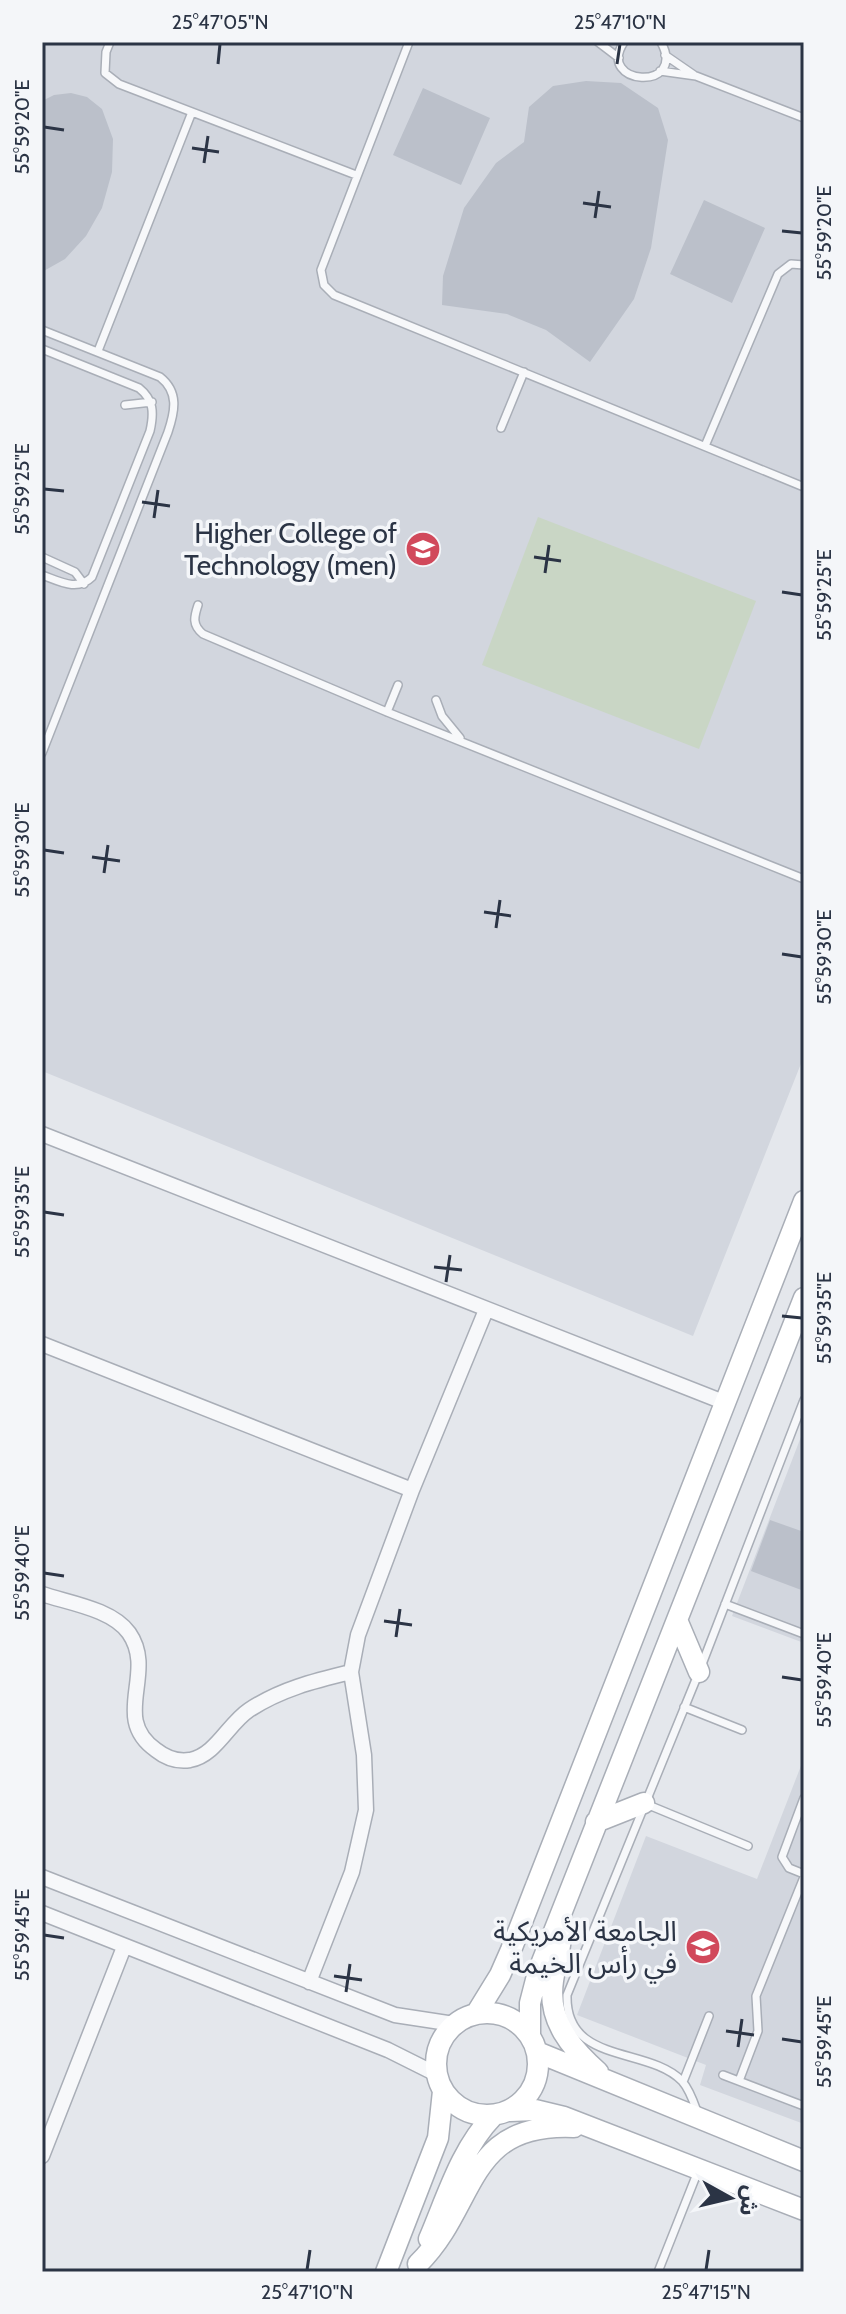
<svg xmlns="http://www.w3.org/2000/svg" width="846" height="2314" viewBox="0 0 846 2314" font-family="Cabin,'Noto Sans Arabic',sans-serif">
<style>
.built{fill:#d2d6de}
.green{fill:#c9d6c5}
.building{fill:#bbc0ca}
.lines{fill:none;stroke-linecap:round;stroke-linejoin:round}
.lane-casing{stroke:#a9aeb7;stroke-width:10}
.street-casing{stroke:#a9aeb7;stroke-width:17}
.secondary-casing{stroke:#a9aeb7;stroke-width:23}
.lane{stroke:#f7f8fa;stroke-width:7}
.street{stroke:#f7f8fa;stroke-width:14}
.secondary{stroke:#fff;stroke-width:20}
.ticks{fill:none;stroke:#2b3445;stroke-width:3}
.labels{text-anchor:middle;stroke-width:7;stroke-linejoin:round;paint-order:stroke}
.poi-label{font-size:28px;fill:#2b3445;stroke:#f4f6f9;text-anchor:end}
.neatline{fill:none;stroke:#2b3445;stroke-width:3}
.ticks-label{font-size:20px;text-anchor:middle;fill:#2b3445}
</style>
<rect width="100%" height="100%" fill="#e4e7ec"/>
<path class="built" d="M42 42H804V1056L693 1336 42 1071Z
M804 1429V1643L732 1616Z
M804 1758V2124L700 2085 706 2065 577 2015 646 1836 757 1879Z"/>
<path class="green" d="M538 517 756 601 699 749 482 665Z"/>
<path class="building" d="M586 81 621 83 658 108 668 140 651 248 634 299 590 362 546 330 507 314 442 305 443 276 464 208 496 163 524 142 529 107 553 86Z
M423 88 490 118 461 185 393 155Z
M71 93 87 97 102 109 113 139 112 172 102 208 86 236 65 259 42 272V101L54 95Z
M704 200 765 228 732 303 670 274Z
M770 1520 804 1532V1591L751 1571Z"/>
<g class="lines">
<defs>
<path id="lane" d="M110 42 106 52 105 73 119 84 356 175
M409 42 321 270 324 285 334 295 804 487
M598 42 619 58
M624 42C595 86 688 92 661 42
M665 55 694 75
M660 71 696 76 804 118
M42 330 160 377C179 392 175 411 168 432L42 753
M42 349 139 388C154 400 154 413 150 431L92 577C77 592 59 581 42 575
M98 351 192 112
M125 405 152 402
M501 428 524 372
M705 446 778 274 791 264 804 265
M42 557 75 572 84 584
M198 605C194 617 192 625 203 634L387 712 804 879
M436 700 442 716 460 738
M387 712 398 685
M725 1604 804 1634
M684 1707 742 1730
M804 1798 782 1857 789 1868 804 1874
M646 1804 748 1846
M723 2075 804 2106
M739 2081 758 2031 756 1996 804 1877
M683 2082 709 2016
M698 2114C694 2103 690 2090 682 2081 648 2046 565 2065 567 1995L699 1672 804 1400
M658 2272 698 2171"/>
<path id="street" d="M42 1134 726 1403
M42 1344 412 1490
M42 1594C69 1603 112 1609 129 1633 157 1673 110 1718 156 1750 166 1758 177 1762 190 1760 216 1755 228 1724 249 1710 281 1689 314 1681 351 1672
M42 1877 395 2015 454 2024
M42 1913 388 2050 436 2074
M309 1982 352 1872 366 1810 364 1755 351 1672 358 1635 412 1490 486 1310
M42 2156 124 1947"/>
<path id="secondary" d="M677 1620 699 1672
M596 1822 644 1803
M561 1937C560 1952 555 1966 553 1981 547 2020 571 2048 598 2072
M436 2064a51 51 0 1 1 102 0a51 51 0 1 1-102 0Z
M476 2014 500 1975 511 1950 804 1201
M530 2036V2003L538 1972 804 1298
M537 2052 804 2161
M510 2111 535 2110 564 2117 804 2210
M429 2239C447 2197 461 2149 493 2116
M418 2264C478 2205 464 2122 574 2127
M386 2272 438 2138 443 2091"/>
</defs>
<use href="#lane" class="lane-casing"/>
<use href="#street" class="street-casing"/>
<use href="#secondary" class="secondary-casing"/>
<use href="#lane" class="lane"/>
<use href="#street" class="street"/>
<use href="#secondary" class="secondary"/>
</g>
<path class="ticks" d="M218 64 220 44M617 64 620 44M44 127 64 130M192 148 219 152M204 163 208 136M583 203 611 207M595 218 599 191M782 231 802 233M44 489 64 491M142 502 170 506M154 518 158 490M534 557 561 561M545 573 549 545M782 592 802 595M44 850 64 853M92 857 120 861M104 873 108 845M484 912 511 916M496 928 500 900M782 954 802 957M44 1212 64 1215M434 1267 462 1270M446 1282 450 1255M782 1316 802 1318M44 1573 64 1576M384 1621 412 1625M396 1637 400 1609M782 1677 802 1680M44 1935 64 1938M334 1976 362 1980M346 1992 350 1964M726 2031 754 2035M782 2039 802 2042M738 2047 742 2019M307 2270 310 2250M706 2270 709 2250"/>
<defs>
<symbol id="university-disc" viewBox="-11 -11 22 22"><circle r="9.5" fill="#d1495b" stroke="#f4f6f9"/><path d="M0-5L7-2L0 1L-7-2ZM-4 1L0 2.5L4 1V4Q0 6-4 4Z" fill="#fff"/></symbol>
</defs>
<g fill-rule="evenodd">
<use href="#university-disc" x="403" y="529" width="40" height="40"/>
<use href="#university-disc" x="683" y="1927" width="40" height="40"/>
</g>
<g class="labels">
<g class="poi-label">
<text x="397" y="543">Higher College of<tspan x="397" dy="32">Technology (men)</tspan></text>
<text x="677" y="1941">الجامعة الأمريكية<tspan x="677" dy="32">في رأس الخيمة</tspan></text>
</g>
</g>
<rect width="846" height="2314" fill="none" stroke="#f4f6f9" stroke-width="88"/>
<g transform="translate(730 2198) rotate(98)" stroke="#f4f6f9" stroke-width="6" paint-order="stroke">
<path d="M0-6L14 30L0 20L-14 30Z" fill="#2b3445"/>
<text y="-12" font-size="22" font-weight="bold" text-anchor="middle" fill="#2b3445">ش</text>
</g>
<rect x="44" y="44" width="758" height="2226" class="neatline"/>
<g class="ticks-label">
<text x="220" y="29">25°47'05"N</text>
<text x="620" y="29">25°47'10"N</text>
<text transform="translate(22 127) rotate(-90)" y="7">55°59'20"E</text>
<text transform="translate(824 233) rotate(-90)" y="7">55°59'20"E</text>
<text transform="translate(22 489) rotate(-90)" y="7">55°59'25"E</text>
<text transform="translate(824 595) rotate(-90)" y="7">55°59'25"E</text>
<text transform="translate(22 850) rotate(-90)" y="7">55°59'30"E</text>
<text transform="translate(824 957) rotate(-90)" y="7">55°59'30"E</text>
<text transform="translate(22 1212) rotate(-90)" y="7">55°59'35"E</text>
<text transform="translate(824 1318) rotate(-90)" y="7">55°59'35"E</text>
<text transform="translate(22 1573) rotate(-90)" y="7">55°59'40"E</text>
<text transform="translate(824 1680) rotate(-90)" y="7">55°59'40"E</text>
<text transform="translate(22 1935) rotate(-90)" y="7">55°59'45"E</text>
<text transform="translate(824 2042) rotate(-90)" y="7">55°59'45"E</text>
<text x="307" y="2299">25°47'10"N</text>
<text x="706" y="2299">25°47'15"N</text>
</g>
</svg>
